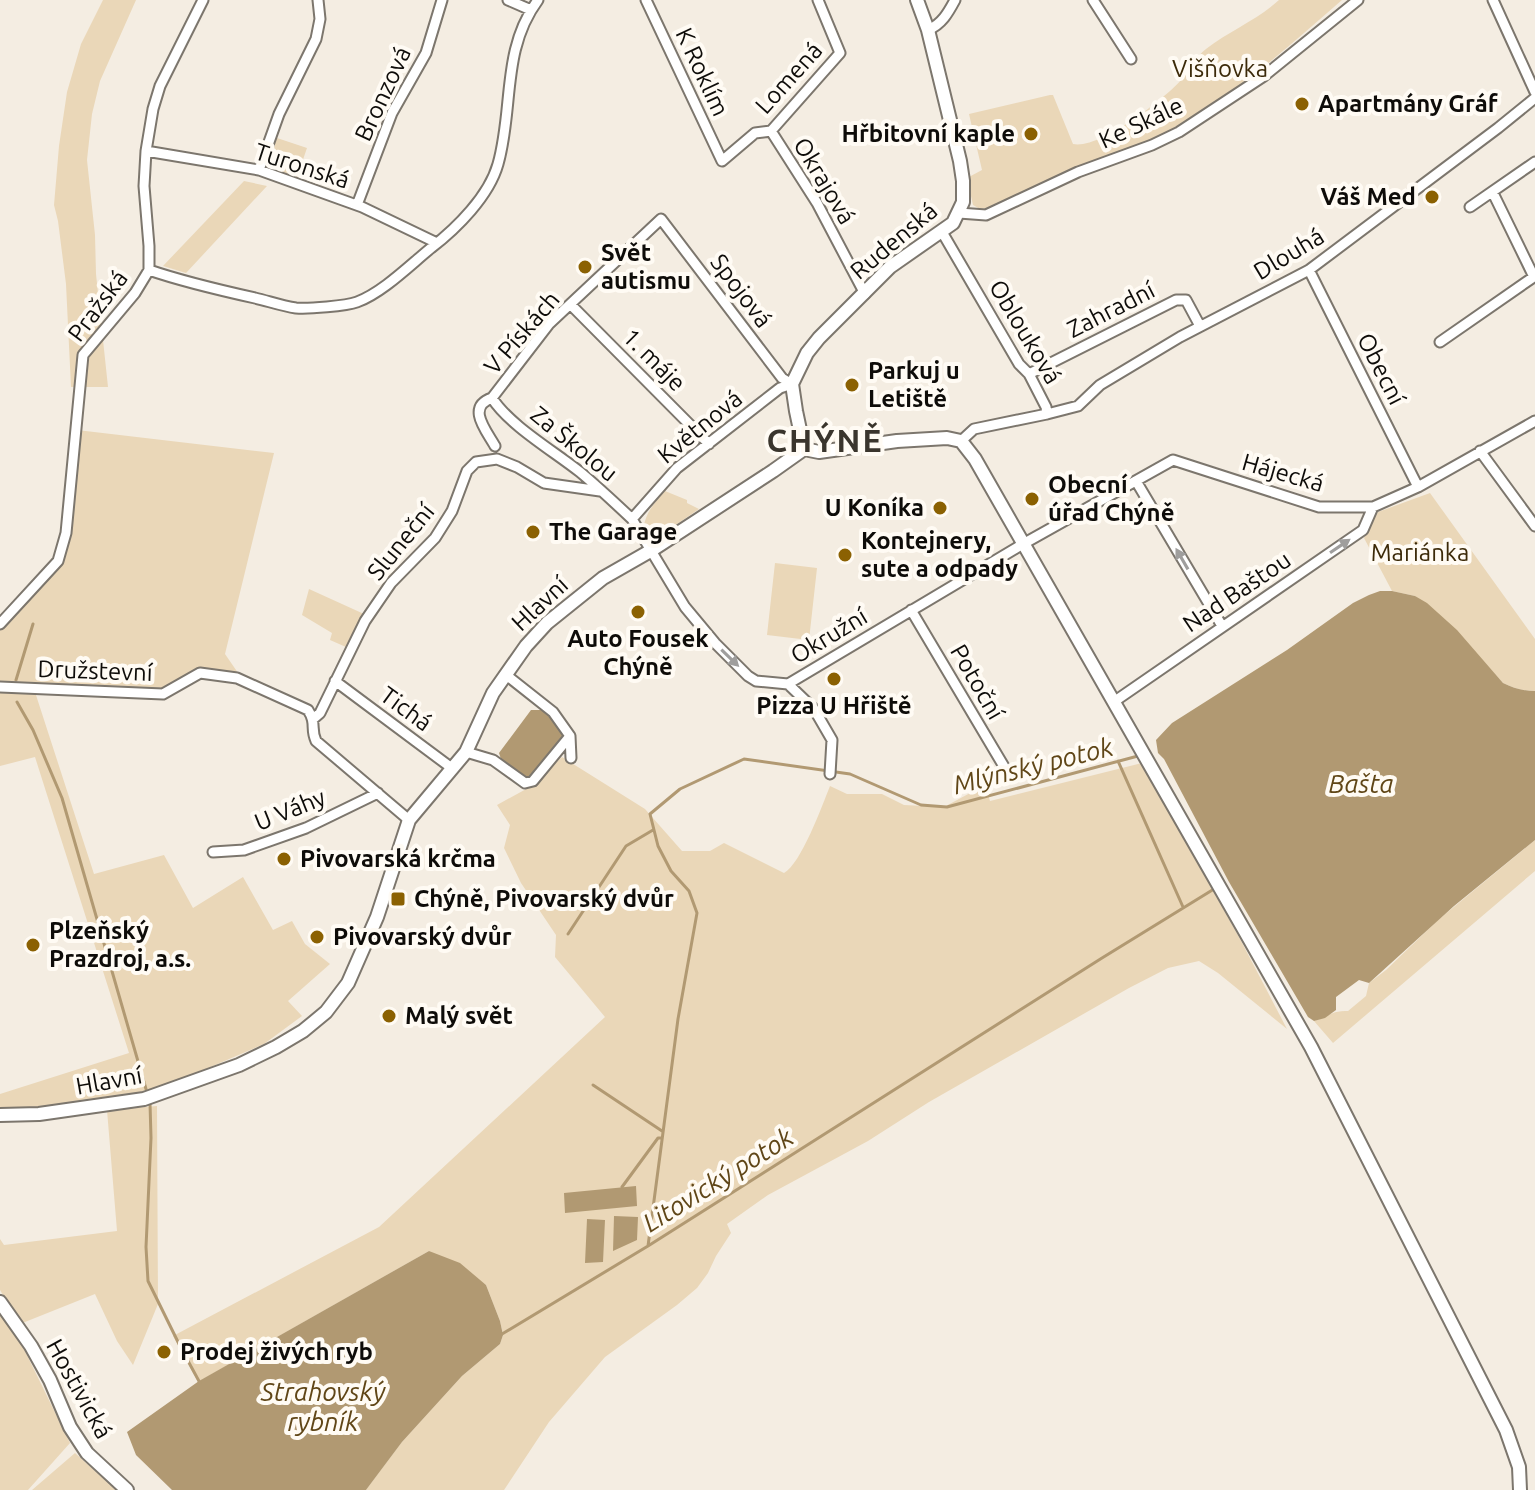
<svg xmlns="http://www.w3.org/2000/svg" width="1535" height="1490" viewBox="0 0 1535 1490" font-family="Ubuntu,sans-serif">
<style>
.green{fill:#ead7b8}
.water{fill:#b19972}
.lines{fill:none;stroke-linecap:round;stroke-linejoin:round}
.stream{stroke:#b19972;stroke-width:3}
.street-casing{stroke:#7c766d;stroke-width:13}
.secondary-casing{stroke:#7c766d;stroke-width:16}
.street{stroke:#fff;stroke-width:9}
.secondary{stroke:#fff;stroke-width:12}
.oneway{fill:#9f9e9d}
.poi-dot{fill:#8b6102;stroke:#fffbf4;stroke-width:3}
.labels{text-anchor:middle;stroke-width:8;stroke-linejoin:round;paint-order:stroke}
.park-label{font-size:24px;fill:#3c2a09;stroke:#fffbf4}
.street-label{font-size:24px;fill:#0e0c09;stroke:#fffbf4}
.poi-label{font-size:24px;font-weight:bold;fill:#0e0c09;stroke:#fffbf4;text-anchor:start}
.water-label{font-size:26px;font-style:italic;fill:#604617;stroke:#fffbf4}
.district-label{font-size:32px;font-weight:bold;letter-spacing:2px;fill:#3a352d;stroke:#fffbf4}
</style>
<rect width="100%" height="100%" fill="#f4ede2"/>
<path class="green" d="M103 0H136L100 81 92 114 87 160 95 235 96 274 108 387H71L66 284 58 221 54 205 59 146 67 92 81 44Z
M1279 0H1342C1290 45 1238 93 1177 127 1119 161 1053 183 991 208L980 209 973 205 967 178 982 170 969 114 1050 95H1053L1073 144C1099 150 1166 98 1183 78 1191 69 1196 56 1206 49 1229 31 1257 20 1279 0Z
M277 138 307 148 297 177 266 167Z
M244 181 267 186 186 273 163 266Z
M77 430 274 453 225 654 247 686 202 675 162 700 35 692 94 874 164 855 193 908 243 877 273 930 292 921 305 944 330 964 288 1001 302 1016 264 1044 164 1087C149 1089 135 1094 120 1096 81 1104 40 1109 0 1110V1094L129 1053 35 757 0 766V624L58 561Z
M665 491 687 500V503L699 509 654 540 643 529C646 512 654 503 665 491Z
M1430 493 1535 639V691C1523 691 1513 688 1503 683L1457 632 1415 596 1392 591 1364 538 1378 512Z
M775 563 817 568 809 640 767 635Z
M309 589 364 614 346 647 330 640 332 633 302 615Z
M562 757 645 809 682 851H710L724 843 784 873C801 864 822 806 830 786L847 794H882L904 805 944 807 972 792 986 788 990 801 1142 763 1240 939 1287 1029 1218 973 1199 961 1168 968 1129 988 929 1102 868 1141 768 1195 727 1224 731 1233 716 1256 708 1273 697 1288 677 1305 605 1357 549 1422 504 1490H366L402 1442 462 1376 500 1344 503 1335 500 1321 486 1285 429 1251 198 1382 173 1336 379 1227 605 1017 555 957 556 935 521 883 504 848 510 825 497 805 528 788Z
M1535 840V871L1333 1043 1314 1021C1328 1017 1332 1010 1348 1011L1366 996 1369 983 1386 970 1438 920Z
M157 1106 158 1304 133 1365 117 1341 95 1294 20 1324 0 1290V1239L4 1245 117 1231 107 1110Z
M0 1314 22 1345 70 1443 28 1490H0Z
M75 1453 116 1490H32Z"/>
<path class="water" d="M1380 591H1392L1415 596 1427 603 1457 630 1503 683C1513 688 1523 691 1535 691V840L1454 906 1369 983 1359 980 1336 997V1010L1325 1018 1314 1021 1308 1017 1229 882 1164 759 1158 753 1156 740 1172 723 1287 650 1353 603 1369 595Z
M531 710H542L559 725 563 733 561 740 530 776 522 777 501 759 499 753Z
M636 1186 637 1206 565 1213 564 1193Z
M614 1216 638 1217 637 1240 613 1251Z
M587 1219 605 1220 603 1262 585 1263Z
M429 1251 460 1263 486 1285 500 1321 503 1335 500 1344 462 1376 402 1442 366 1490H172L136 1455 127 1432 199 1381Z"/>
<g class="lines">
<path class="stream" d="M16 680 33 624
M17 702 33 730 62 798 146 1089
M1118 761 1183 907
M568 934 626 846 653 830
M593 1085 662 1131
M150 1103 151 1138 146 1247 148 1281 181 1348 200 1383
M622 1187 658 1138H661
M648 1246 678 1019 697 913 689 891 671 871 658 846 650 814 680 789 744 759 850 774 921 805 947 807 1138 756
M502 1334 648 1246 1102 958 1214 889"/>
<defs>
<path id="street" d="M508 0 531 10
M646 0 722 161 755 133 771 131 840 53 818 0
M1093 0 1131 59
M1493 0 1535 92
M928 30C942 24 948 13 955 0
M771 131 817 203 865 294
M146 151 259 170 362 207 437 243
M259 170 279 114 316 39 320 19 318 0
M1493 193 1534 277
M357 205 392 113 426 53 442 0
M1470 207 1535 162
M959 213 986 215 1078 172 1152 145 1179 132 1264 76 1358 0
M942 232 1019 364 1029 374 1046 407 1047 414 974 429 961 441
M149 270C184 282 219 290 255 298 268 301 282 306 296 308 308 309 346 306 357 302 382 293 410 265 431 248 457 228 489 196 498 164 514 108 501 50 538 0
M1309 270 1418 487
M571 305 709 444
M1440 342 1535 276
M1029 374 1176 300H1186L1200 326
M792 384 780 388 677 468 632 519 685 607 715 643 748 676 756 681 788 684 1023 544 1173 460 1319 507H1373L1418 487 1535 421
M492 398C509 425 555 452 580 472 598 487 615 503 632 519
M1047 414 1078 406 1100 385 1180 337 1309 270 1498 128 1535 98
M495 446C486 430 466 407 492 398L549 324 661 219 782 378 792 384
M1480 451 1535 526
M1136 481 1222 626
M911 610 1009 775
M0 624 58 561 66 533 83 355 135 293 149 270V246L144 186 146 151 153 109 160 86 203 0
M505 674 553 712 570 736 571 758
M335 681 453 769
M788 684 814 709 832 740 830 774
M0 687 163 694 200 673 237 678 308 710C317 724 310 728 316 741L409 820
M1115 701 1363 530 1373 507
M313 719 320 713 365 621 391 583 435 538 452 511 467 471 476 462 497 459 517 467 544 483 600 491
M466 752 493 760 525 783 533 781 570 736
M213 852 244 850 306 828 378 793"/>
<path id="secondary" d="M804 449 819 452 897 441 947 438 961 441 975 459 1311 1047 1506 1430 1519 1467 1520 1490
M804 449 796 411 792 384 807 353 819 338 890 267 953 223 963 202V181L960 161 928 30 917 0
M0 1115 39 1114 144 1099 239 1065 276 1047 303 1031 326 1012 348 983 377 917 409 820 466 752 493 693 526 646 547 623 603 578 652 550 773 471 804 449
M0 1302 31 1346 50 1380 70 1427 87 1453 127 1490"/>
</defs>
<use href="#street" class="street-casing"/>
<use href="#secondary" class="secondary-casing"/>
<use href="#street" class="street"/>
<use href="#secondary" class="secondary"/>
</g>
<defs><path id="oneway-solid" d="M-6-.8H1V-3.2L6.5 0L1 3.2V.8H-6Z" transform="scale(2)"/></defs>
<g class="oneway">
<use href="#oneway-solid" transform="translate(1340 546) rotate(-34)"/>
<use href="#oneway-solid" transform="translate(1182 559) rotate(-120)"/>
<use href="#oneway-solid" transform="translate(730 658) rotate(44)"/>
</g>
<g class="poi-dot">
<circle cx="1302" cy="104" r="8"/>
<circle cx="1031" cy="134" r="8"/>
<circle cx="1432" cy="197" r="8"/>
<circle cx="585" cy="267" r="8"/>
<circle cx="852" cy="385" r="8"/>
<circle cx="1032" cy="499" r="8"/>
<circle cx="940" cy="508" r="8"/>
<circle cx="533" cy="532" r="8"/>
<circle cx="845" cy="555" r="8"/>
<circle cx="638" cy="612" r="8"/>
<circle cx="834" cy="679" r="8"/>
<circle cx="284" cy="859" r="8"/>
<rect x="390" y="891" width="16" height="16" rx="4"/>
<circle cx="317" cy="937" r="8"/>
<circle cx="33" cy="945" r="8"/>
<circle cx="389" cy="1016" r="8"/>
<circle cx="164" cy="1352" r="8"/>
</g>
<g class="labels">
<g class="park-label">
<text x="1220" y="77">Višňovka</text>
<text x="1420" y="561">Mariánka</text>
</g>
<g class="street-label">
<text transform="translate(702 72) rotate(65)" y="8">K Roklím</text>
<text transform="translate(789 78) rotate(-48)" y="8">Lomená</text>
<text transform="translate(383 94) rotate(-65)" y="8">Bronzová</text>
<text transform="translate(1141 123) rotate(-25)" y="8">Ke Skále</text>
<text transform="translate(302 166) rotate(18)" y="8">Turonská</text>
<text transform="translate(824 181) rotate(59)" y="8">Okrajová</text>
<text transform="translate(894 241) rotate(-40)" y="8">Rudenská</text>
<text transform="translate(1289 254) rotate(-31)" y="8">Dlouhá</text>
<text transform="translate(741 291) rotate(53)" y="8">Spojová</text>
<text transform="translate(98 306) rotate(-53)" y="8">Pražská</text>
<text transform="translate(1111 310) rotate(-27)" y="8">Zahradní</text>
<text transform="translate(1025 332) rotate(59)" y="8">Oblouková</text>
<text transform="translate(522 333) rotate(-49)" y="8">V Pískách</text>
<text transform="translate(654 360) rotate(45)" y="8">1. máje</text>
<text transform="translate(1381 369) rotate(63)" y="8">Obecní</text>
<text transform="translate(700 427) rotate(-39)" y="8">Květnová</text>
<text transform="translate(574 444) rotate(39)" y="8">Za Školou</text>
<text transform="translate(1283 473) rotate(16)" y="8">Hájecká</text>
<text transform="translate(401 542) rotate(-51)" y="8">Sluneční</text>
<text transform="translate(1237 592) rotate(-34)" y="8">Nad Baštou</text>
<text transform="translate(540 604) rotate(-43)" y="8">Hlavní</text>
<text transform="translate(829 636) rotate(-31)" y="8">Okružní</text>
<text transform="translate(95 671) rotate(2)" y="8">Družstevní</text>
<text transform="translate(977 682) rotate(60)" y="8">Potoční</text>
<text transform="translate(406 709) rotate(36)" y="8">Tichá</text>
<text transform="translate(290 810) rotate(-22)" y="8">U Váhy</text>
<text transform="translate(109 1081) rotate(-10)" y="8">Hlavní</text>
<text transform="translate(79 1389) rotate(61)" y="8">Hostivická</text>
</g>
<g class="poi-label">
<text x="1318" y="112">Apartmány Gráf</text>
<text x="1015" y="142" text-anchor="end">Hřbitovní kaple</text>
<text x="1416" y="205" text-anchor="end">Váš Med</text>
<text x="601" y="261">Svět<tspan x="601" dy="28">autismu</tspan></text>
<text x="868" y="379">Parkuj u<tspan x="868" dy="28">Letiště</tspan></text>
<text x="1048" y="493">Obecní<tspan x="1048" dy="28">úřad Chýně</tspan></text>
<text x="924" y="516" text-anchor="end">U Koníka</text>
<text x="549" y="540">The Garage</text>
<text x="861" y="549">Kontejnery,<tspan x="861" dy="28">sute a odpady</tspan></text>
<text x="638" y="647" text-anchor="middle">Auto Fousek<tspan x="638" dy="28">Chýně</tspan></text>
<text x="834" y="714" text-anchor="middle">Pizza U Hřiště</text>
<text x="300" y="867">Pivovarská krčma</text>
<text x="414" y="907">Chýně, Pivovarský dvůr</text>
<text x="49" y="939">Plzeňský<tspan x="49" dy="28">Prazdroj, a.s.</tspan></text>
<text x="333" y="945">Pivovarský dvůr</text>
<text x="405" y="1024">Malý svět</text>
<text x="180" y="1360">Prodej živých ryb</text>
</g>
<g class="water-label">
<text transform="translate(1033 766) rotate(-14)" y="9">Mlýnský potok</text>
<text x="1361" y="793">Bašta</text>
<text transform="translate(718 1180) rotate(-32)" y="9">Litovický potok</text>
<text x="323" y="1401">Strahovský<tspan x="323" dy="30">rybník</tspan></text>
</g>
<g class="district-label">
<text x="825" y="452">CHÝNĚ</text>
</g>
</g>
</svg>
